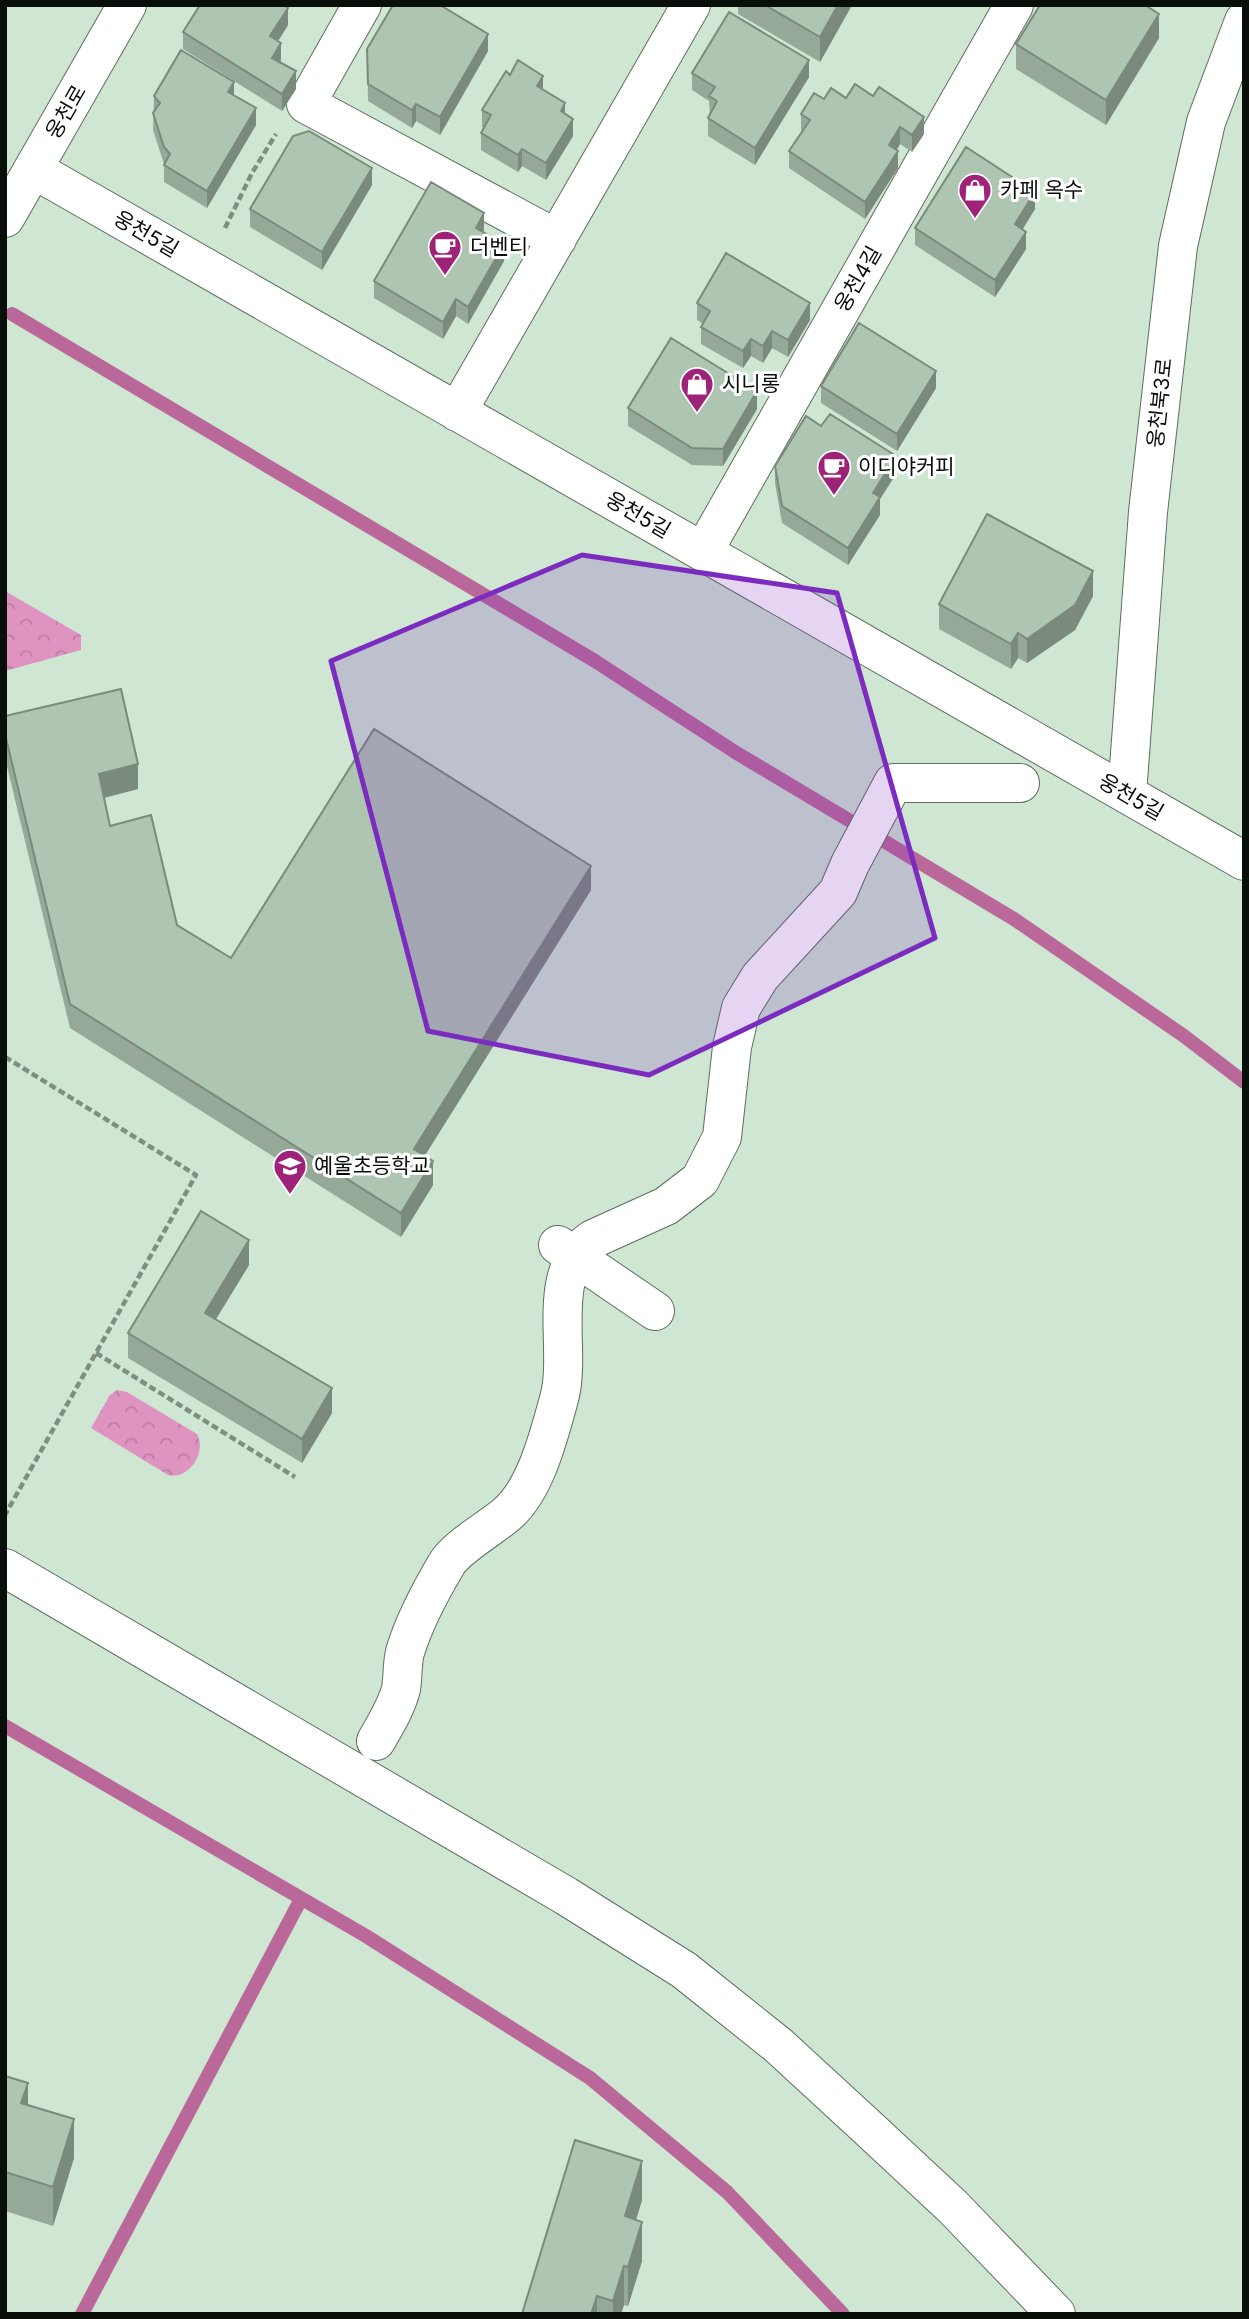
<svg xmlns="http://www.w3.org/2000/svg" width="1249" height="2319" viewBox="0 0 1249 2319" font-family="Inter,'Noto Sans KR',sans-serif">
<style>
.park{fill:url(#park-crowns)}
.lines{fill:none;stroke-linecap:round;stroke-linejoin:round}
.stream{stroke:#ba689a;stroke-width:14}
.minor-casing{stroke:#5b705e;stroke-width:40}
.path{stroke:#7e8f81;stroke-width:4.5;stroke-dasharray:7 3.5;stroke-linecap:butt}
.minor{stroke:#fff;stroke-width:38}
.wall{fill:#96a998}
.shaded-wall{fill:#7a8a7c}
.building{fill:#aec5b1;stroke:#7a8a7c;stroke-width:2}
.marked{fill:#7b2cbf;fill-opacity:0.2;stroke:#7b2cbf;stroke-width:5;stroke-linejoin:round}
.labels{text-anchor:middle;stroke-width:6;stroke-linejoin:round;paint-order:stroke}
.street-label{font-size:21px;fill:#080f09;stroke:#fff}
.poi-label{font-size:21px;fill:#080f09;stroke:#fff;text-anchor:start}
</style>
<defs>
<pattern id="park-crowns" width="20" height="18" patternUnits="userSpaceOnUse" patternTransform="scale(1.75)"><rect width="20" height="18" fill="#de93c0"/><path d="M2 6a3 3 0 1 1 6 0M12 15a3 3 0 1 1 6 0" fill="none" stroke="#bd7ea4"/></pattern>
</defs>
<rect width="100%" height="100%" fill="#cee6d2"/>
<path class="park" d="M5 591 81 635V650L5 671Z
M117 1390 127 1392 197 1434C207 1452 189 1480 168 1475L91 1428 110 1395Z"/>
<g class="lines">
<path class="stream" d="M12 314 595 661 735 752 1014 919 1184 1036 1244 1082
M5 1726 366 1936 590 2078 727 2192 843 2314
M82 2314 301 1899"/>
<defs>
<path id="minor" d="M362 5 306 104 557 239
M33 169 1244 861
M5 218 127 5
M457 412 691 5
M703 552 1014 5
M1127 794 1148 512 1178 246 1206 122 1244 21
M558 1245 655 1311
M5 1568 566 1896 684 1970 778 2045 866 2126 953 2207 1056 2314
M376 1741C385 1725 396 1708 401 1689 403 1677 402 1664 405 1652 414 1622 430 1592 446 1565 455 1548 491 1528 507 1514 536 1489 549 1435 559 1399 573 1349 543 1273 593 1239L666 1206 700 1180 722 1137 732 1047 741 1008 760 977 838 892 850 864 893 783H1020"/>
</defs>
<use href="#minor" class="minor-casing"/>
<path class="path" d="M225 228 252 173 276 134
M5 1057 196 1175 5 1515
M96 1353 295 1477"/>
<use href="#minor" class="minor"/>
</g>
<path class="wall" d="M738 5H852L820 62 738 14Z
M288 25 278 41 281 60 280 62 296 89 282 111 183 49V32Z
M1159 38 1106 125 1016 69V44Z
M367 49 488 51 440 135 416 121 412 128 368 101Z
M692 73 809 77 755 165 708 136V118L710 114 709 101 692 90Z
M510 75 543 90 565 114 573 136 546 180 522 166 518 172 481 150V133L484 128 482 127V110Z
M154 96H234L256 125 207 208 164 182V164L153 130Z
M846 98 924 134 912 152 900 144 897 150 898 168 865 219 789 168V151L802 132 801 131V114L824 99Z
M372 185 322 270 250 227V209Z
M1035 209 1022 229 1026 249 995 297 915 245V228Z
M484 230V232L504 261 468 324 456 316 443 339 374 298V281Z
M697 303 810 320 788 357 772 348 763 363 751 356 743 368 701 344V327L703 324 697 320Z
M821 386 936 388 897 451 821 403Z
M628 408 757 409 723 466 692 465 628 426Z
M775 466 896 474 880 499V515L848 565 782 523 775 483Z
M1093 596 1075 630 1027 663 1018 658 1011 669 939 629V604Z
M5 716 138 789 104 798 110 826 177 925 231 958 591 890 425 1155 433 1185 401 1237 70 1028 5 758Z
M249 1265 216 1319 332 1413 302 1463 128 1358V1333Z
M5 2076 28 2105 74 2158 53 2226 5 2211Z
M642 2200 636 2220 642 2261 628 2306 624 2305 621 2314H522Z"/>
<path class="shaded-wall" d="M838 5H852L820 62V37Z
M288 8V25L270 54V36Z
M1159 14V38L1106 125V100Z
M488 34V51L440 135V117Z
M281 43V60L272 75V58Z
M809 60V77L755 165V148Z
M296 71V89L282 111V94Z
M543 76V93L537 86Z
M234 82V99L228 92Z
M565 103V120L561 111Z
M416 104V121L412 128V110Z
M256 108V125L207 208V191Z
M924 117V134L912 152V135Z
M573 119V136L546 180V163Z
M900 127V144L889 162V145Z
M522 149V166L518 172V155Z
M898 151V168L865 219V202Z
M372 168V185L322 270V252Z
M1035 192V209L1015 242V224Z
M484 213V230L476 245V228Z
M1026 232V249L995 297V280Z
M504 244V261L468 324V307Z
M456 299V316L443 339V322Z
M810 303V320L788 357V340Z
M772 331V348L763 363V346Z
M751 339V356L743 368V351Z
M936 371V388L897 451V434Z
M757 391V409L723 466V449Z
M896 456V474L880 499V515L848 565V548L873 493Z
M1093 571V596L1075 630 1027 663V639Z
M1018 633V658L1011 669V644Z
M138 764V789L99 799V774Z
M591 866V890L414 1173V1149Z
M433 1161V1185L401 1237V1213Z
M249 1240V1265L205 1337V1313Z
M332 1388V1413L302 1463V1439Z
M28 2083V2122L21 2103Z
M74 2119V2158L53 2226V2187Z
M642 2161V2200L625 2256V2216Z
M642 2222V2261L628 2306V2267Z
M624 2266V2305L621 2314H613V2301Z
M597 2296V2314H591Z"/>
<path class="building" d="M200 5H284L288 8 270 36 281 43 272 58 296 71 282 94 183 32Z
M393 5H440L488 34 440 117 416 104 412 110 368 84 367 49Z
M765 5H838L820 37Z
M1040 5H1145L1159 14 1106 100 1016 44Z
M729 12 809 60 755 148 708 118 717 101 709 96 715 87 692 73Z
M181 50 234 82 228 92 256 108 207 191 164 165 170 154 164 147 153 113 160 103 154 96Z
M518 60 543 76 537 86 565 103 561 111 573 119 546 163 522 149 518 155 481 133 491 115 482 110 506 71 510 75Z
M855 84 873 96 879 87 924 117 912 135 900 127 889 145 898 151 865 202 789 151 810 120 801 114 814 93 824 99 831 88 846 98Z
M309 131 372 168 322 252 250 209 293 136Z
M966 147 1035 192 1015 224 1026 232 995 280 915 228Z
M431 182 484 213 476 228 504 244 468 307 456 299 443 322 374 281Z
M726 253 810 303 788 340 772 331 763 346 751 339 743 351 701 327 710 311 697 303Z
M859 323 936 371 897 434 821 386Z
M671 338 757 391 723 449 692 448 628 408Z
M830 414 896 456 873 493 880 497 848 548 782 506 775 466 806 416 821 426Z
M987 514 1093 571 1075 605 1027 639 1018 633 1011 644 939 604Z
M121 689 138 764 99 774 110 826 151 815 177 925 231 958 374 729 591 866 414 1149 433 1161 401 1213 70 1004 5 734V716Z
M201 1211 249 1240 205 1313 332 1388 302 1439 128 1333Z
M5 2076 28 2083 21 2103 74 2119 53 2187 5 2172Z
M575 2140 642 2161 625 2216 642 2222 628 2267 624 2266 613 2301 597 2296 591 2314H522Z"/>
<path class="marked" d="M582 555 837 593 935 938 649 1075 428 1031 331 661Z"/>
<defs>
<symbol id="shop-pin" viewBox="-11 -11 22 30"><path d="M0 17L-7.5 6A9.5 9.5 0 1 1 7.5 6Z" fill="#9e2278" stroke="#fff"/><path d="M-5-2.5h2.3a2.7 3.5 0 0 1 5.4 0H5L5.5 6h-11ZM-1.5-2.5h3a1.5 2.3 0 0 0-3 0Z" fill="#fff"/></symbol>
<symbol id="cafe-pin" viewBox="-11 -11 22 30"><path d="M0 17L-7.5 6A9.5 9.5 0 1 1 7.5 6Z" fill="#9e2278" stroke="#fff"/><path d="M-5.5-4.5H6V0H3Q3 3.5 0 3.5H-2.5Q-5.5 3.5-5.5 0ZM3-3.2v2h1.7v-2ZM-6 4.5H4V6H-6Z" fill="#fff"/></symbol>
<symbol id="school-pin" viewBox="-11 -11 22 30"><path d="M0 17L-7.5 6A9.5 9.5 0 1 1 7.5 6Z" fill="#9e2278" stroke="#fff"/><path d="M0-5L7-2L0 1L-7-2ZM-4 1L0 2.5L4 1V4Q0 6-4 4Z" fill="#fff"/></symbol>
</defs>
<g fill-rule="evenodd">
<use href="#shop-pin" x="956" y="171" width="38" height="52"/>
<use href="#cafe-pin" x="426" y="228" width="38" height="52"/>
<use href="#shop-pin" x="678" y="365" width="38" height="52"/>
<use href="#cafe-pin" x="815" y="448" width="38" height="52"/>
<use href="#school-pin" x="271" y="1147" width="38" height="52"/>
</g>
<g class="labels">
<g class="street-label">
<text transform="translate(66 112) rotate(-60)" y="7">웅천로</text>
<text transform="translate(146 234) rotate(30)" y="7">웅천5길</text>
<text transform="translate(858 279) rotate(-60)" y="7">웅천4길</text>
<text transform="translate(1160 403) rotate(-84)" y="7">웅천북3로</text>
<text transform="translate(638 515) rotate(30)" y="7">웅천5길</text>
<text transform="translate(1131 797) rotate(30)" y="7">웅천5길</text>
</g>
<g class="poi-label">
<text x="1000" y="197">카페 옥수</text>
<text x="470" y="254">더벤티</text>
<text x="722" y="391">시니롱</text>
<text x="858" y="474">이디야커피</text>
<text x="314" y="1173">예울초등학교</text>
</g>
</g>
<rect width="1249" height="2319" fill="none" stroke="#080f09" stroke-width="14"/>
</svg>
